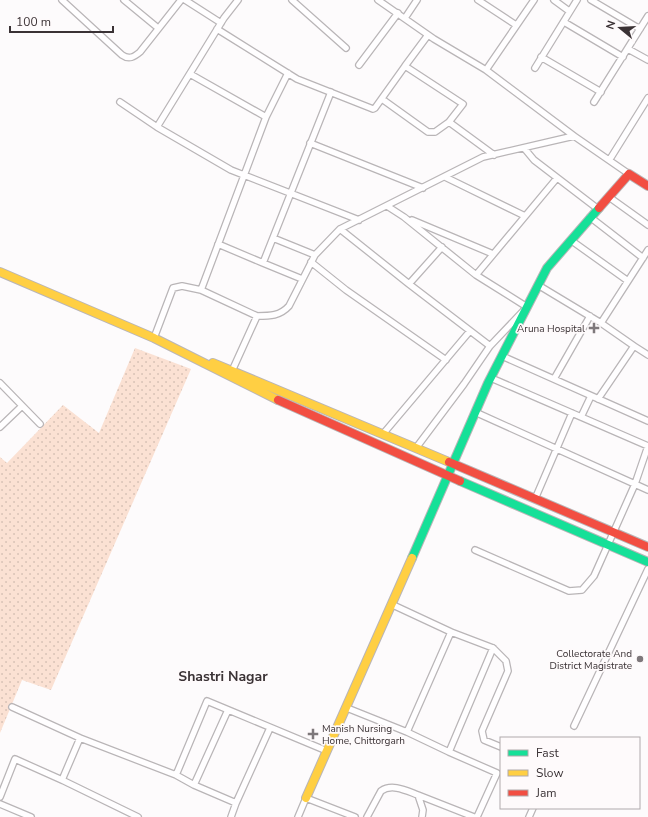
<svg xmlns="http://www.w3.org/2000/svg" width="648" height="817" viewBox="0 0 648 817" font-family="'Nunito Sans',sans-serif">
<style>
.park{fill:url(#park-dots)}
.lines{fill:none;stroke-linecap:round;stroke-linejoin:round}
.street-casing{stroke:#b9b5b7;stroke-width:8}
.fast-casing{stroke:#b9b5b7;stroke-width:10}
.slow-casing{stroke:#b9b5b7;stroke-width:10}
.jam-casing{stroke:#b9b5b7;stroke-width:10}
.street{stroke:#fffeff;stroke-width:5.5}
.fast{stroke:#16e098;stroke-width:8}
.slow{stroke:#ffcf43;stroke-width:8}
.jam{stroke:#f24e42;stroke-width:8}
.poi-dot{fill:#7e787b;stroke:#fefafb;stroke-width:1.5}
.labels{text-anchor:middle;stroke-width:3.5;stroke-linejoin:round;paint-order:stroke}
.poi-label{font-size:10px;fill:#3a3235;stroke:#fefafb;text-anchor:end}
.district-label{font-size:14px;font-weight:bold;fill:#3a3235;stroke:#fefafb}
</style>
<defs>
<pattern id="park-dots" width="8" height="8" patternUnits="userSpaceOnUse"><rect width="8" height="8" fill="#fbe1d3"/><path d="M2 2h.1M6 6h.1" fill="none" stroke="#d8c2b6" stroke-width="1.8" stroke-linecap="round"/></pattern>
</defs>
<rect width="100%" height="100%" fill="#fdfbfc"/>
<path class="park" d="M135 348 191 369 51 690 22 680 0 733V457L7 463 63 405 99 433Z"/>
<g class="lines">
<defs>
<path id="street" d="M62 0 122 55C129 60 134 57 140 52L181 0
M124 0 158 28
M185 0 221 23
M238 0 224 18 157 127 231 170 359 220
M292 0 346 48
M378 0 434 39 486 70 574 136
M478 0 516 25
M554 0 569 11
M591 0 640 29
M405 18 417 0
M564 22 623 57
M217 29 297 79 373 109 375 108 405 66
M428 35 405 66 463 104 449 122 494 155
M628 49 648 60
M541 57 601 92
M359 65 398 13
M535 68 577 0
M486 70 534 0
M190 74 266 117
M382 99 428 132H435L449 122
M120 102 157 127
M594 102 648 16
M310 143 423 188
M524 148 534 160 598 209
M610 159 648 98
M445 177 525 216
M609 197 648 225
M387 206 404 217 476 275 527 307 490 346 464 384 416 448
M590 217 643 258
M412 220 493 254
M340 229 409 284 442 247
M273 238 315 255
M572 241 628 281
M218 244 263 263 331 92
M311 262 346 290 446 360
M263 263 302 279
M476 275 557 178
M409 284 490 346
M538 285 601 323 648 250
M201 290 257 316
M601 323 634 346
M154 338 173 288 182 286 201 290 266 117 288 73
M502 356 648 421
M232 371 257 316C270 316 280 316 289 306L315 255 340 229 483 157 574 136 629 174
M491 378 648 446
M554 379 590 316
M0 383 40 424
M598 399 634 346 648 355
M475 412 648 490
M581 417 591 396
M0 427 22 406
M383 434 470 331
M535 499 572 413
M475 550 569 591 582 590 594 576 635 484 648 446
M493 648 506 661 508 671 482 731 484 740 501 747
M12 707 80 738
M347 708 407 732 451 632 393 605
M228 710 194 785 176 775 207 701 327 751
M574 726 648 569
M407 732 449 752 493 648 451 632
M449 752 497 773 477 817
M62 780 138 817
M194 785 236 803 270 728
M418 795 474 817
M0 797 15 759 62 780 80 738 176 775
M0 804 31 817
M231 817 236 803
M298 817 306 798 355 817
M367 817 381 791C392 783 407 791 418 795L423 810 422 817
M529 817 533 808"/>
<path id="fast" d="M460 481 648 562
M412 558 488 383 547 268 599 208"/>
<path id="slow" d="M0 272 154 338 278 400
M213 363 449 462
M306 798 412 558"/>
<path id="jam" d="M599 208 629 174 648 186
M278 400 460 481
M449 462 648 547"/>
</defs>
<use href="#street" class="street-casing"/>
<use href="#fast" class="fast-casing"/>
<use href="#slow" class="slow-casing"/>
<use href="#jam" class="jam-casing"/>
<use href="#street" class="street"/>
<use href="#fast" class="fast"/>
<use href="#slow" class="slow"/>
<use href="#jam" class="jam"/>
</g>
<g class="poi-dot">
<path d="M592 322h4v4h4v4h-4v4h-4v-4h-4v-4h4z"/>
<circle cx="640" cy="659" r="4"/>
<path d="M311 728h4v4h4v4h-4v4h-4v-4h-4v-4h4z"/>
</g>
<g class="labels">
<g class="poi-label">
<text x="585" y="332">Aruna Hospital</text>
<text x="632" y="657">Collectorate And<tspan x="632" dy="12">District Magistrate</tspan></text>
<text x="322" y="732" text-anchor="start">Manish Nursing<tspan x="322" dy="12">Home, Chittorgarh</tspan></text>
</g>
<g class="district-label">
<text x="223" y="681">Shastri Nagar</text>
</g>
</g>
<rect x="500" y="737" width="140" height="72" fill="#fefafb" stroke="#b0aaac"/>
<rect x="508" y="750" width="20" height="6" fill="#16e098" stroke="#b0aaac"/>
<text x="536" y="757" font-size="12" fill="#3a3235">Fast</text>
<rect x="508" y="770" width="20" height="6" fill="#ffcf43" stroke="#b0aaac"/>
<text x="536" y="777" font-size="12" fill="#3a3235">Slow</text>
<rect x="508" y="790" width="20" height="6" fill="#f24e42" stroke="#b0aaac"/>
<text x="536" y="797" font-size="12" fill="#3a3235">Jam</text>
<g transform="translate(620 28) rotate(288)" stroke="#fefafb" stroke-width="3" paint-order="stroke">
<path d="M0-3L7 15L0 10L-7 15Z" fill="#3a3235"/>
<text y="-6" font-size="11" font-weight="bold" text-anchor="middle" fill="#3a3235">N</text>
</g>
<path d="M10 26v6h103v-6" fill="none" stroke="#3a3235" stroke-width="2"/>
<text x="16" y="26" font-size="12" fill="#3a3235" stroke="#fefafb" stroke-width="3" paint-order="stroke">100 m</text>
</svg>
